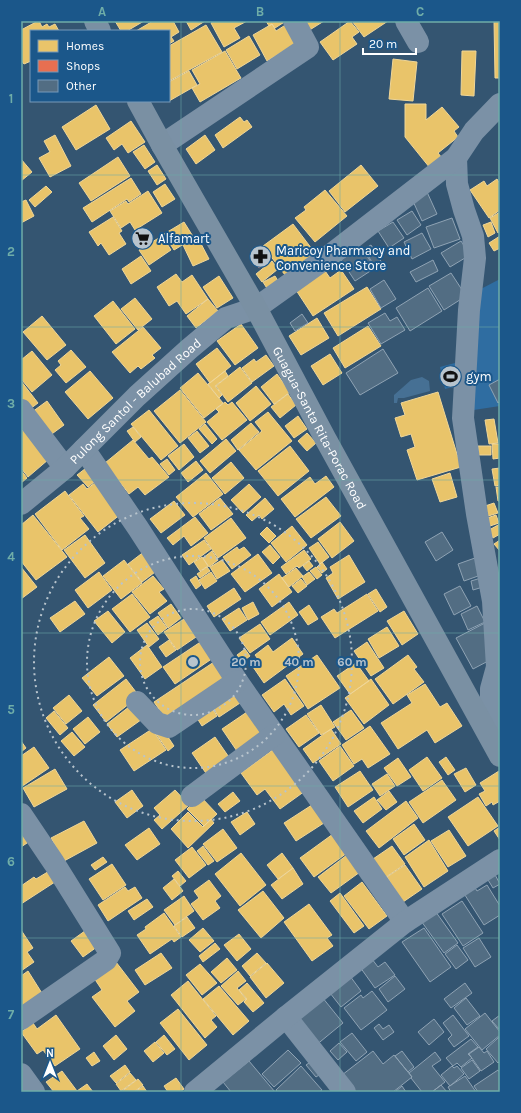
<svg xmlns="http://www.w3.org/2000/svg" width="521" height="1113" viewBox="0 0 521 1113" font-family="Karla,sans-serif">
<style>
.green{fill:#2f6da1}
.water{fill:#467094}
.homes{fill:#e9c46a;stroke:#f0d697}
.shops{fill:#e76f51;stroke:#ee9a85}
.building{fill:#526d83;stroke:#8fa3b4}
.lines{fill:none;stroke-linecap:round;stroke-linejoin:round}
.minor{stroke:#7b91a6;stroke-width:22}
.major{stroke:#7a90a3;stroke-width:22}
.grid{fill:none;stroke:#6fada8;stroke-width:1;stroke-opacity:0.55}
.ring{fill:none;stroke:#b8c4cd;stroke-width:2;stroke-dasharray:2 4}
.labels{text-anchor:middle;stroke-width:4;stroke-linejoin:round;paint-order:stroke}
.poi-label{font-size:13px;fill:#fff;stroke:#1b578a;text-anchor:start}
.street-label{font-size:13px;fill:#fff;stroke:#1b578a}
.centre{fill:#b8c4cd;stroke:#1b578a;stroke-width:2}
.ring-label{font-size:12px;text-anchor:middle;font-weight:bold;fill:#b8c4cd;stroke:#1b578a;stroke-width:4;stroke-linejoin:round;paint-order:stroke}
.neatline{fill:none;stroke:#6fada8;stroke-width:1.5}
.grid-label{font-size:13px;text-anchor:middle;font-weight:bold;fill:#6fada8}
</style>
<rect width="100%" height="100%" fill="#345571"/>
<path class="green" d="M500 279V406L467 411 477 291Z
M455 363 461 385 445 389 440 367Z"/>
<path class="water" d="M422 377 429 381 430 391 404 398H398L397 403H394V395L402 388 411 380Z"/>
<path class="homes" d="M38 21H39L42 27 47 24 49 27 55 24 59 31H31V61L24 64 21 60V30Z
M115 21H144L127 31H121Z
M153 21H173L179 32 171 37 174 41 169 44V31H136Z
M186 21H205L191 30Z
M215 21H247L234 28 240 38 224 47 211 23Z
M266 21H286L275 28 272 24 269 26Z
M302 21H324L308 31Z
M350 21 359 32 352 37 357 44 333 60 320 42Z
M352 21H388L364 37Z
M494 21H500V78H495Z
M272 24 276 31 287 24 297 43 267 61 253 35Z
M206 25 222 52 169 81V46Z
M249 36 260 55 237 69 226 50Z
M225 51 241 78 200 102 192 88 200 84 192 70Z
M462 51H476L474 96 461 95Z
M393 59 417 62 413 101 389 99Z
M189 71 197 85 169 101V82Z
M405 104H426V120L442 107 459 127 454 131 458 137 438 153 442 158 430 168 405 137Z
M96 105 110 129 76 150 62 127Z
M240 117 244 122 247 120 252 127 223 148 215 135Z
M131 121 145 142 128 153 122 144 114 150 106 138Z
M55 135 71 166 50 177 39 158 50 152 44 141Z
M205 135 215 150 196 164 186 149Z
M144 145 155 162 145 169 133 152Z
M118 157 130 176 91 201 79 183Z
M21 159 32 172 21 181Z
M157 165 166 179 157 185 148 171Z
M361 165 378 186 345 212 329 191Z
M131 178 141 194 129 202 127 199 92 222 83 208Z
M497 179 500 184V210L489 218 470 190 484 181 487 186Z
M165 184 175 199 162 207 153 192Z
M46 186 52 192 35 207 29 200Z
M325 190 347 216 315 242 295 218 306 210 304 207Z
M148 191 162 213 135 230 130 222 121 228 110 211 126 201 128 204Z
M26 200 34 216 21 223V202Z
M500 212V232L498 233 490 218Z
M113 217 122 231 119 233 126 244 109 255 101 243 98 246 89 232Z
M184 222 194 238 174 250 164 234Z
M491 222 495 233 488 237 483 225Z
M293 224 315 253 285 275 263 246Z
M162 236 171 250 149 265 139 250Z
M500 236V248L494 251 489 243Z
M198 238 209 259 193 266 183 245Z
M141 256 151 271 131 284 122 269Z
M272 261 278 269 262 282 256 274Z
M323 268 330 278 341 270 354 289 313 316 294 287Z
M176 274 182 282 192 275 208 299 186 314 177 301 169 306 157 287Z
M219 276 233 298 217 308 203 287Z
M275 276 280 284 268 290 263 282Z
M367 287 381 309 338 336 324 313Z
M135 298 152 319 138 330 121 309Z
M208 299 218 311 196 328 187 316Z
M113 301 135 329 116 344 94 316Z
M42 316 66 345 47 360 23 332Z
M317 318 329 338 301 355 289 336Z
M241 324 258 348 235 365 217 341Z
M368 326 381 346 345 368 333 348Z
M143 327 161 348 152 355 155 358 141 369 138 366 130 373 112 352Z
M217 348 231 366 210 383 196 364Z
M71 350 86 367 66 383 55 370 61 365 58 361Z
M32 351 52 375 32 392 21 379V360Z
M330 354 342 373 323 385 311 366Z
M266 355 274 366 252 382 242 368 254 359 256 362Z
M240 367 252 383 228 402 216 386Z
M90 371 113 398 88 419 65 392Z
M225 371 228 376 215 386 222 395 219 398 208 384Z
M198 373 223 403 204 418 180 388Z
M277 374 290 392 274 404 261 387Z
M21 381 38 403 26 412 21 406Z
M256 386 271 404 250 421 236 403Z
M180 390 206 422 180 443 154 411Z
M438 392 461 467 417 480 407 450 415 447 411 434 401 437 395 418 405 415 401 403Z
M288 394 296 405 280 418 271 407Z
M47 401 64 425 45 439 28 415Z
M225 402 228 405 232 402 247 420 222 440 207 422 219 412 216 409Z
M149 410 178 446 161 460 131 424Z
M268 412 292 441 256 470 239 450 262 431 255 422Z
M298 416 307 429 294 438 285 426Z
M494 419 498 443 489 444 485 420Z
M251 423 259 432 238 450 231 440Z
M205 424 217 439 212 444 199 429Z
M133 427 141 437 135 442 127 431Z
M24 429 49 459 28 477 21 468V432Z
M197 431 209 446 200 453 188 438Z
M307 433 316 443 307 451 298 441Z
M226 439 236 451 210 473 200 461Z
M133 440 149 459 152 457 169 477 145 495 138 487 129 494 105 463Z
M184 444 194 457 179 470 168 456Z
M492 444H500V458L493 459Z
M290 446 309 471 278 496 258 471Z
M478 446H491V455H478Z
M167 459 175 470 169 475 160 464Z
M196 461 203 470 188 482 181 473Z
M231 462 244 478 225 494 212 478Z
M90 465 100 477 88 487 77 475Z
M500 468V485L495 486 492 469Z
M21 470 27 478 21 483Z
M206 473 223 494 193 517 176 497Z
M450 473 457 497 440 502 432 479Z
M326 476 334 487 295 517 281 499 310 477 315 484Z
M96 482 121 514 98 532 69 495 83 484 87 489Z
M249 484 261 497 243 513 231 500Z
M496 487H500V501H498Z
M65 491 84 516 80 518 89 529 62 550 35 514Z
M326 497 341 516 311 538 296 519Z
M220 498 233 514 211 530 199 514Z
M265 498 274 509 262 519 259 515 252 521 246 515Z
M174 501 185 515 161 533 150 519Z
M494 503 498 513 485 517 482 507Z
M33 515 67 557 36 580 21 561V525Z
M496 515 499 523 487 527 484 519Z
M195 517 208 533 191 546 184 536 173 545 167 538Z
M231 518 246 538 218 558 204 538Z
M340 522 354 541 332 558 318 539Z
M500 524V534L493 538 489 530Z
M292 526 307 545 286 562 271 543Z
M267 527 276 536 269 543 260 534Z
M85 535 105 563 85 578 64 550Z
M204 540 211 549 189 565 182 555Z
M500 540V551L494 544Z
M318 542 329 557 320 564 309 548Z
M270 545 280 557 273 564 262 552Z
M237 547 239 550 244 547 251 555 232 569 223 557Z
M304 550 311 559 299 568 297 566 286 574 281 567Z
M145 551 159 569 142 582 128 564Z
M212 551 218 560 209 567 203 558Z
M258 554 272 573 245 592 231 574Z
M349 555 365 582 338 599 326 578 333 573 330 567Z
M202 557 208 566 200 571 194 562Z
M124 560 142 583 121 599 103 576Z
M222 560 230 571 217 579 210 567Z
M309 561 313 566 307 571 303 566Z
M322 562 327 569 322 573 317 567Z
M21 567 37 587 21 599Z
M207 567 210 571 200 578 197 574Z
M316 567 322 575 317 579 310 571Z
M296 568 303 576 289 587 282 578Z
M99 572 112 590 88 608 75 590Z
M211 572 217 581 205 589 199 580Z
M309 572 315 579 307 585 302 577Z
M279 574 292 592 272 607 259 589Z
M153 576 164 589 159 592 167 601 150 614 132 592Z
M196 576 201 585 196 589 190 580Z
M301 579 307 586 298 593 292 586Z
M234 588 241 599 214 617 207 606Z
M376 589 387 607 380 612 368 594Z
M132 594 150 617 130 632 112 609Z
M367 594 378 611 335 638 321 617 334 609 337 613Z
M75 601 85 614 60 632 50 618Z
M253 602 259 614 248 620 242 608Z
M289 602 298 615 270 635 261 622Z
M171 604 181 618 168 628 158 613Z
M309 605 318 619 308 625 299 612Z
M239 608 247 620 230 631 222 619Z
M108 611 125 632 112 643 94 621Z
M404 611 418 634 402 645 387 621Z
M158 616 167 628 158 635 149 622Z
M184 619 196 637 177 650 164 632Z
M147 623 159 639 149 647 137 630Z
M260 624 270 639 250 653 239 638Z
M387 627 399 646 379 658 368 639Z
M292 638 303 654 264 683 251 664 258 659 255 655 268 645 273 652Z
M169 640 176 650 166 657 159 647Z
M202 641 213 658 175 684 163 667Z
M367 642 384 668 371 676 354 651Z
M147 645 162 667 145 679 130 658Z
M245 649 250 656 242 662 237 655Z
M317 655 340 688 308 709 286 676Z
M408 655 417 667 414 669 424 682 393 704 375 679Z
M109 657 124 676 97 696 82 678Z
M217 660 229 679 167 721 154 702Z
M356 663 369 681 350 694 337 676Z
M126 679 139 696 106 722 93 705Z
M285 679 304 706 291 715 284 704 274 712 262 695Z
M371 679 389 705 364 724 345 698Z
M425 684 440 707 447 703 462 726 435 743 427 730 398 749 381 723 412 703 407 695Z
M236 691 243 701 219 717 212 707Z
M69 695 82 711 66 724 53 708Z
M134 703 145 717 117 737 107 724Z
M321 705 335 727 321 735 307 714Z
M212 708 217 716 202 726 197 718Z
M351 710 364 728 346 740 333 722Z
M54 711 68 728 60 735 46 718Z
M247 712 268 734 239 754 222 729Z
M306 715 319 733 299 747 286 729Z
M88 717 100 732 85 744 73 729Z
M370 726 390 754 368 768 362 759 354 764 342 745Z
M162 728 174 746 168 751 155 732Z
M152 729 166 750 134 771 120 750Z
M331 729 341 744 313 763 303 749Z
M72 732 85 747 74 756 61 741Z
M215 737 233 763 210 779 192 753Z
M21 741 26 748 21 752Z
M340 746 354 766 333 781 319 761Z
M34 747 49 768 21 787V756Z
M274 749 305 791 280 809 265 789 257 795 241 773Z
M427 757 442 778 423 791 409 770Z
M446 757 455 770 448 775 439 762Z
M398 758 411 777 397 786 384 768Z
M466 768 476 785 465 792 454 774Z
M55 769 67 789 34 807 23 788Z
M360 771 373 790 348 807 335 787Z
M499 771 500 801 493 805 492 802 486 806 479 794 485 791 480 783Z
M387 774 395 786 380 796 372 784Z
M442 780 456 800 423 823 409 802Z
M132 790 143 806 127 818 115 802Z
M175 790 189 805 162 829 154 820 160 815 154 808Z
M389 791 397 802 386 810 377 800Z
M233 792 240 801 225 812 218 804Z
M200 796 217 814 204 826 187 809Z
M374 797 382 809 363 823 354 811Z
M478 797 498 826 468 846 448 817Z
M406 801 418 818 379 848 366 831Z
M315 803 327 821 296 841 284 823Z
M188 812 203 827 211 819 214 823 188 848 171 829Z
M247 812 255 824 240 835 231 822Z
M84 821 97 843 64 861 51 838Z
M414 824 425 840 404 855 393 839Z
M500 827V840L494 831Z
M21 828 30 841 21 847Z
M149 828 160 844 137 860 125 845Z
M223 829 237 848 217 862 203 844Z
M449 830 466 856 448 867 431 841Z
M333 834 347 853 314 877 300 858Z
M429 840 448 871 424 887 405 857Z
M203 846 214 861 208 865 197 851Z
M392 846 405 864 386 877 373 859Z
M192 847 206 865 189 878 175 860Z
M241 853 266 885 240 906 215 874Z
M282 853 293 868 278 879 267 865Z
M347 855 360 872 331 893 318 877Z
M103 857 107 862 95 870 91 865Z
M112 864 126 885 103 900 89 879Z
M405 865 422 889 403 902 387 877Z
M293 868 303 884 282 899 271 885Z
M51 870 58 880 21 904V886L34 877 36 879Z
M178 871 186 881 180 886 172 876Z
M174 879 183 891 172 900 163 888Z
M209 880 221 896 215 901 220 908 203 920 191 904 199 898 194 891Z
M362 882 387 916 369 929 344 896Z
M125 887 128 891 135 887 142 898 108 921 98 905Z
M263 891 284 918 261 938 238 910Z
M340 893 364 926 354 933 330 901Z
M184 896 194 911 175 925 164 910Z
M147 899 153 907 134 920 128 911Z
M309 904 332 935 327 938 333 946 312 961 284 922Z
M164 913 181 937 174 942 172 939 150 954 137 935 146 929 145 927Z
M187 917 195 928 182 937 174 926Z
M89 928 101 944 83 957 71 941Z
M203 928 214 941 200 952 189 940Z
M21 930 33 948 27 952 34 962 21 971Z
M239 934 251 949 237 961 224 945Z
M215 943 220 949 203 962 199 956Z
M161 953 172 968 145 985 135 970Z
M257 953 266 963 250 976 242 966Z
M227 958 237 970 221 983 211 972Z
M116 962 139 992 127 1001 135 1011 115 1027 92 997 102 990 94 978Z
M267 963 284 983 266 998 250 977Z
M200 964 217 983 202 995 186 975Z
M28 971 45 998 21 1012V976Z
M238 971 246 981 237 988 246 999 238 1005 221 986Z
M188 981 216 1016 211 1020 217 1027 205 1038 171 995Z
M247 983 264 1003 253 1012 244 1002 247 999 239 990Z
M219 986 249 1021 233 1035 203 999Z
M178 1009 207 1045 189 1060 160 1023Z
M56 1015 80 1049 55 1066 43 1050 37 1054 21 1032 33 1023 37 1029Z
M116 1035 127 1049 114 1060 103 1046Z
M164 1035 175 1049 167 1055 156 1042Z
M155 1042 164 1053 153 1062 144 1051Z
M94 1052 100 1061 92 1066 86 1058Z
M125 1065 130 1072 116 1083 110 1076Z
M62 1071 77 1091 87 1084 93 1092H54L46 1082Z
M130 1073 136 1080 121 1091 116 1084Z
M176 1078 184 1089 180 1092H168L164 1086Z
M138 1079 143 1085 134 1092H121Z
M143 1086 147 1092H135Z"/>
<path class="shops" d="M261 247 271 258 259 268 250 256Z"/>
<path class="building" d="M427 192 437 214 422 221 412 199Z
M412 211 421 225 407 235 397 220Z
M452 218 460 239 434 248 426 227Z
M393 222 404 238 389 248 378 231Z
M422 233 431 249 412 259 404 242Z
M461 241 470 255 450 267 441 253Z
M371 245 382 263 375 267 364 249Z
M361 247 375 268 355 281 341 260Z
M433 260 438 271 416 282 410 272Z
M451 273 466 296 444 310 429 286Z
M384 280 396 299 381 308 370 289Z
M428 288 442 311 410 331 396 308Z
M385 313 390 321 397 317 405 330 381 344 368 323Z
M302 314 308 323 295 331 290 323Z
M383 349 398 373 360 395 346 373Z
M500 379V401L498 403 489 385Z
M442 532 453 550 436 561 425 542Z
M475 558 481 575 464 581 458 564Z
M481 578 483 587 473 590 471 581Z
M460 586 471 606 454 615 444 594Z
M477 606 485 622 468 630 461 614Z
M485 623 492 659 473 669 456 638Z
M493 871 500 884 493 888 485 875Z
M487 885 500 906V915L484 925 463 892 474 886 477 891Z
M462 901 483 933 463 946 442 914Z
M433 908 458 943 444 953 419 918Z
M424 928 451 967 430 982 402 942Z
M479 938 491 957 475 967 463 948Z
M457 945 468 960 456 969 445 954Z
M372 959 378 967 385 962 395 975 375 988 360 967Z
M350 976 361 991 341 1007 330 993Z
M395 976 405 989 388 1002 379 989Z
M465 983 472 993 451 1008 444 999Z
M372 991 387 1010 361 1030 344 1008 361 995 363 998Z
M322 997 343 1023 315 1046 293 1020Z
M466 998 480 1016 467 1025 454 1008Z
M485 1013 500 1032V1035L482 1050 465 1029Z
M453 1015 469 1036 454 1047 448 1039 452 1035 443 1023Z
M500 1015V1030L492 1021Z
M434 1019 444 1032 429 1045 418 1032Z
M379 1024 383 1029 389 1025 394 1032 383 1040 374 1028Z
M352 1033 367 1052 356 1061 340 1042Z
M499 1037 500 1061 498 1063 486 1049Z
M471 1039 478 1047 468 1054 472 1058 461 1067 457 1063 453 1066 446 1058Z
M339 1043 347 1052 338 1060 330 1051Z
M479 1047 484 1053 487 1051 494 1062 481 1071 469 1054Z
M288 1050 301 1063 274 1087 262 1074Z
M373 1051 383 1064 394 1055 412 1077 393 1092H356L342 1075Z
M402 1051 414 1067 408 1072 395 1056Z
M435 1052 441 1060 432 1066 445 1082 432 1092H422L411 1078 412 1077 409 1073Z
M472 1060 480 1071 469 1079 461 1068Z
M249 1061 275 1092H231L223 1082Z
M312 1061 322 1073 316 1077 306 1065Z
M301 1066 322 1090 319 1092H278L276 1090Z
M452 1066 454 1068 457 1066 464 1074 450 1086 441 1075Z
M498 1070 500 1073V1092H478L474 1086Z
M465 1076 476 1092H451L448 1087Z
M441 1085 447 1092H432Z
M402 1086 406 1092H395Z"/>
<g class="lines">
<g class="minor">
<path d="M406 21 418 42"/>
<path d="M162 145 308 47 294 21"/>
<path d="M456 158 457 184 464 210 473 236 475 258 469 310 463 418 477 514 493 601 497 667 491 689V704L499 744"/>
<path d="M21 410 65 468"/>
<path d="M84 449 138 528 237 681 405 922"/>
<path id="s1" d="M21 504 65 468 137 396 189 349 226 318 256 308 333 253 456 158 474 131 500 104"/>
<path d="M137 702 157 723 169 727 237 681"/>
<path d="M192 796 274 735"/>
<path d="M21 814 54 863 110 953 106 960 21 1019"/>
<path d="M286 1017 345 1092"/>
<path d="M21 1074 34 1092"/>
<path d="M195 1092 286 1017 405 922 500 860"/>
</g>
<g class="major">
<path d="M95 21 100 31"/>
<path id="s2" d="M138 101 162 145 256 308 325 438 500 756"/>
</g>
</g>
<path class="grid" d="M181 21V1092M340 21V1092M21 175H500M21 327H500M21 480H500M21 633H500M21 786H500M21 938H500"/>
<g class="ring">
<circle cx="193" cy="662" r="53"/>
<circle cx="193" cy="662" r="106"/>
<circle cx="193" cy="662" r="159"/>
</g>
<defs>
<symbol id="supermarket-disc" viewBox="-11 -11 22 22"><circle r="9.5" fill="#b8c4cd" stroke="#1b578a"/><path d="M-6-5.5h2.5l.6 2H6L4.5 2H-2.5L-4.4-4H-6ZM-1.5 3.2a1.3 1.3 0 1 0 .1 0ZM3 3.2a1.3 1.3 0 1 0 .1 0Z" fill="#111"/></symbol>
<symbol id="pharmacy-disc" viewBox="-11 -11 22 22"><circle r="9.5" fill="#b8c4cd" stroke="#1b578a"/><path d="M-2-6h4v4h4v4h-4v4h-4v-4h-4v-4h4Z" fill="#111"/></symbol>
<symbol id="stadium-disc" viewBox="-11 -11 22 22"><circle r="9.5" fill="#b8c4cd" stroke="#1b578a"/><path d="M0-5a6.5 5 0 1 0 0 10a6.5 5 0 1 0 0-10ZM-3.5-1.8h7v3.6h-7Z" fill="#111"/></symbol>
</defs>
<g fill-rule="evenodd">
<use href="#supermarket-disc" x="130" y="226" width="25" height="25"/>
<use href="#pharmacy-disc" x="248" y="244" width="25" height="25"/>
<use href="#stadium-disc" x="438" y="364" width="25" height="25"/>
</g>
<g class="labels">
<g class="poi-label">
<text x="158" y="243">Alfamart</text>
<text x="276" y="255">Maricoy Pharmacy and<tspan x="276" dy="15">Convenience Store</tspan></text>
<text x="466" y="381">gym</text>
</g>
<g class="street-label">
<text dy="5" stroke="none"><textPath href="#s1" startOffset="154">Pulong Santol - Balubad Road</textPath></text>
<text dy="5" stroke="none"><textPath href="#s2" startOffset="374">Guagua-Santa Rita-Porac Road</textPath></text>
</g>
</g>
<circle cx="193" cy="662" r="6" class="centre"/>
<g class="ring-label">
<text x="246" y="666">20 m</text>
<text x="299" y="666">40 m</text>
<text x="352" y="666">60 m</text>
</g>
<rect width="521" height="1113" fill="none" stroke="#1b578a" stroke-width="44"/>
<rect x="30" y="30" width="140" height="72" fill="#1b578a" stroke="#769ab9"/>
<rect x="38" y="40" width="20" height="12" fill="#e9c46a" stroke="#769ab9"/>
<text x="66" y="50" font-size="12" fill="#ffffff">Homes</text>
<rect x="38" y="60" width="20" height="12" fill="#e76f51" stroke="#769ab9"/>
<text x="66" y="70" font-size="12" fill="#ffffff">Shops</text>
<rect x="38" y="80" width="20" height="12" fill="#526d83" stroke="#769ab9"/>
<text x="66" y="90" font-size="12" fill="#ffffff">Other</text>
<g transform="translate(50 1063)" stroke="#1b578a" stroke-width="3" paint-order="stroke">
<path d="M0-3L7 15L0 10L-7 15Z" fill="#ffffff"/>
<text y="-6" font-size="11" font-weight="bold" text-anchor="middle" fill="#ffffff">N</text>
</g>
<path d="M363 48v6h53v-6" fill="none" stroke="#ffffff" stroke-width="2"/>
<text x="369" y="48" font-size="12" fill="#ffffff" stroke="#1b578a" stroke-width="3" paint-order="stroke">20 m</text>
<rect x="22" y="22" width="477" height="1069" class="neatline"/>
<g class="grid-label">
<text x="102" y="16">A</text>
<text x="260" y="16">B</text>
<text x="420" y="16">C</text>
<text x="11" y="103">1</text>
<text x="11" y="256">2</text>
<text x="11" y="408">3</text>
<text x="11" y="561">4</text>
<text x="11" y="714">5</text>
<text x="11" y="866">6</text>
<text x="11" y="1019">7</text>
</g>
</svg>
